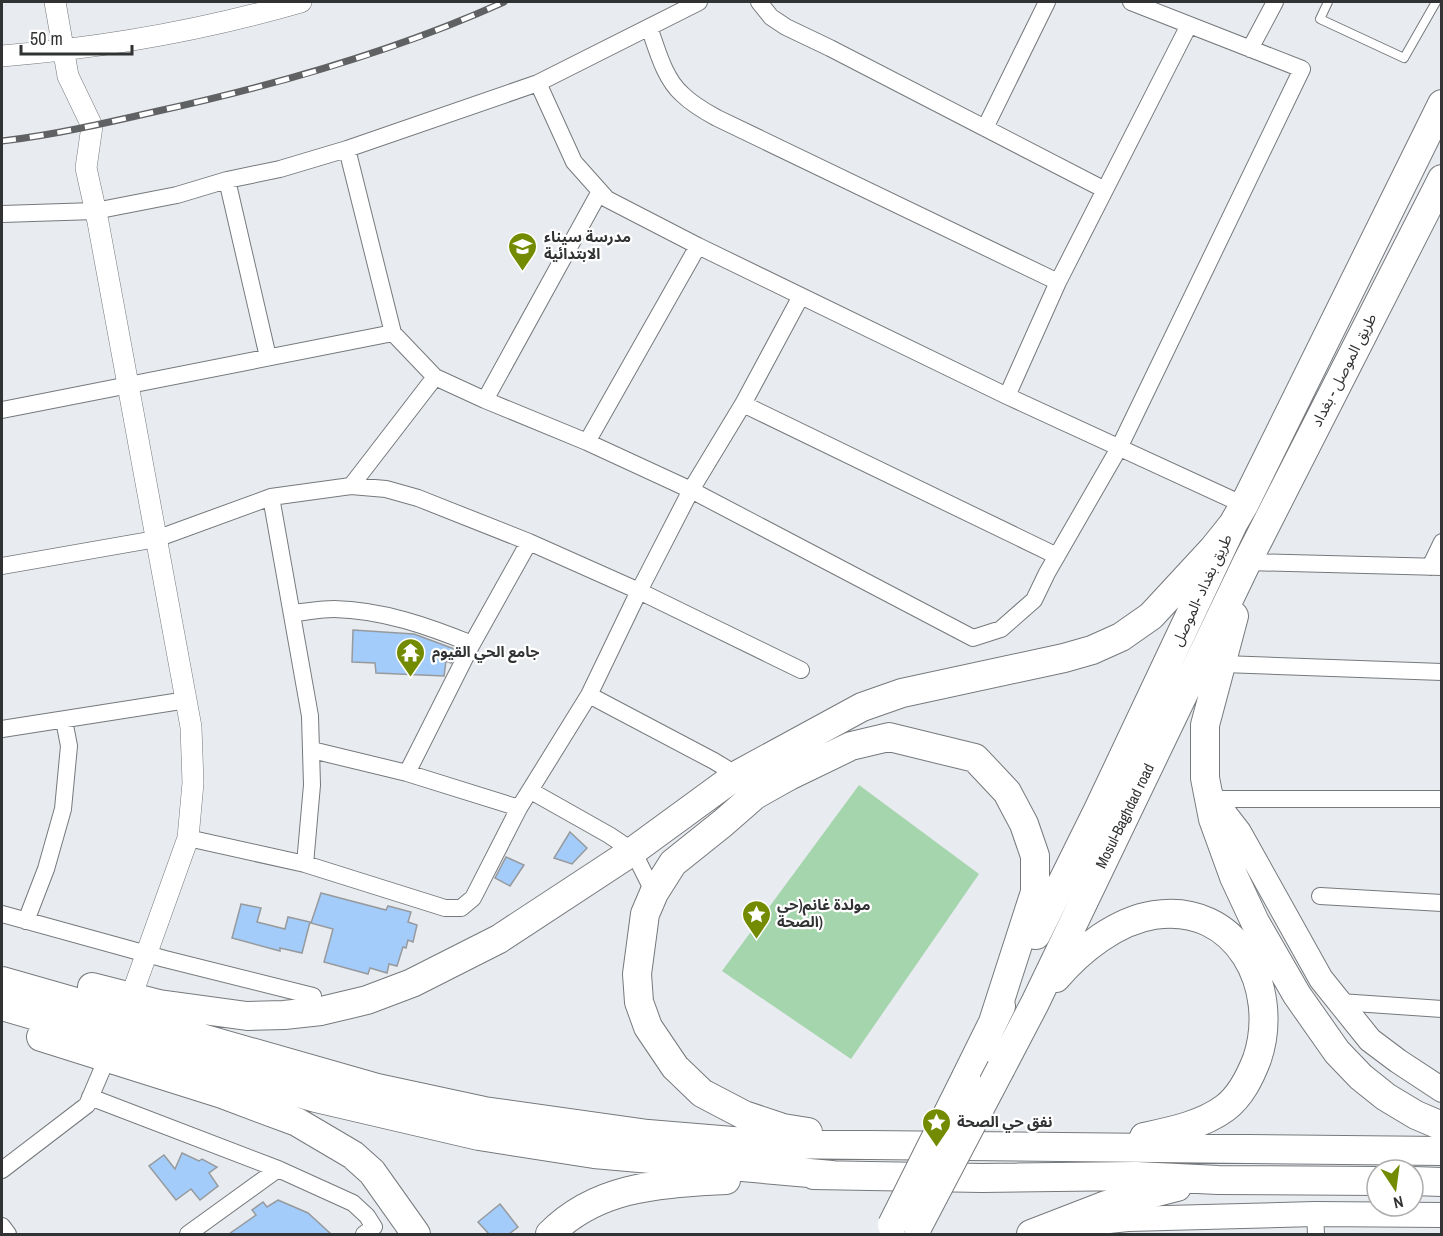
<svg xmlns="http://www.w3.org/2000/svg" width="1443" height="1236" viewBox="0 0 1443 1236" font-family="'Archivo Narrow','Noto Sans Arabic',sans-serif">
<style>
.green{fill:#a5d5ad}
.building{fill:#a3ccfa;stroke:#979a9d;stroke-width:1.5}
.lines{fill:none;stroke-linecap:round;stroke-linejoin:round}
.service-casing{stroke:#76797c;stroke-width:10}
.minor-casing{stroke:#76797c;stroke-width:18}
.tertiary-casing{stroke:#76797c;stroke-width:22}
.secondary-casing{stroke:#76797c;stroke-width:26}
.trunk-casing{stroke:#76797c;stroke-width:30}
.service{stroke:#fff;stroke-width:8}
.minor{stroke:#fff;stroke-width:16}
.tertiary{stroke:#fff;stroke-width:21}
.secondary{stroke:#fff;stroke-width:24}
.trunk{stroke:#fff;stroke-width:28}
.rail-casing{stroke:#5f6163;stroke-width:7}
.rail{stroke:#fff;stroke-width:4.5;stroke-dasharray:14;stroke-linecap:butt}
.trunk-bridge-casing{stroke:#76797c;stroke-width:30;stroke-linecap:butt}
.trunk-bridge{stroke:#fff;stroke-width:28}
.labels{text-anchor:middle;stroke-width:4.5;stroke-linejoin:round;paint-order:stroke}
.poi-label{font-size:15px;font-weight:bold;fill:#313233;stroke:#fff;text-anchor:start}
.street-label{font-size:15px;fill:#313233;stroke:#fff}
</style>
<rect width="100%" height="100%" fill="#e8ebef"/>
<path class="green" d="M859 785 979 874 851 1059 722 971Z"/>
<path class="building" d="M353 630 414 634 457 650 451 663 446 661 444 676 376 673 375 663 352 662Z
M570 832 587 848 572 864 554 858Z
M506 857 524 865 510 886 495 878Z
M321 893 386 910 388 906 411 912 408 922 417 925 413 942 408 940 406 948 403 947 397 966 389 964 387 973 370 968 368 974 324 962 333 929 311 923Z
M241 904 261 908 257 922 285 929 288 917 310 922 302 953 280 948V951L232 938Z
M182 1153 199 1161 202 1159 217 1167 209 1173 218 1186 200 1200 191 1189 176 1200 149 1166 164 1155 175 1169Z
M278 1200 308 1213 331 1234H229L256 1215 252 1210 263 1202 267 1207Z
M500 1204 518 1227 509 1234H489L478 1222Z"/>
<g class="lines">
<defs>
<path id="service" d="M1328 2 1320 19 1404 58 1436 2"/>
<path id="minor" d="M759 2 771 17 786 27 830 48 1105 190
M649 27C657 49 664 78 682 94 692 104 704 111 717 118L1058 282
M1250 49 1275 2
M538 83 574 162 607 199 698 246 1007 396 1244 505
M985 128 1047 2
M347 149 393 333 435 377 485 400 587 442 691 490 973 638 1001 629 1034 600 1047 573 1119 448 1302 69 1131 2
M227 180 268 357
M2 214 95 211 177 195 227 180 280 169 347 149 538 83 699 2
M1007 396 1058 282 1189 25
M485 400 599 193
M743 404 1057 556
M2 410 393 333
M587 442 698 246
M351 486 435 377
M271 497 310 716 312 785 305 864
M1247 562 1442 567
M2 566 156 539 271 497 351 486 386 489 418 498 529 542 639 591 801 670
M1430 567 1442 542
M293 613C306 612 320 609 334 609 382 610 428 626 472 644
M1223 664 1442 672
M589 695 714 761 737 775
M2 729 187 700
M312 750 407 773 519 808
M407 773 472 644 529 542
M531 791 609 835 633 851 654 893
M1213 799H1442
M188 838 305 864 445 908H461L473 898 519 808 589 695 639 591 691 490 743 404 801 296
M1320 896 1442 903
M2 914 165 959 313 996
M26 921 46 869 63 809 69 746 64 720
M1340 1002 1442 1009
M90 1097 278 1169 353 1203 367 1216 374 1227 364 1234
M2 1170 87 1105 107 1058
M1315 1214 1316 1234
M2 1226 8 1234
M188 1234 278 1169"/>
<path id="tertiary" d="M55 2 68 76 92 126 86 168 98 222 191 727 193 783 188 838 131 997
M2 56C102 48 204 30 301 2"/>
<path id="secondary" d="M1208 792 1239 832 1321 979 1370 1040 1398 1061 1442 1090
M1071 1225 1128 1219 1315 1214 1442 1215"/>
<path id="trunk" d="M1234 616 1205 725V778L1213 819 1234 877 1255 922 1297 995 1337 1052 1361 1077 1386 1097 1416 1115 1442 1126
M1036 935 1098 810 1233 524 1244 505 1442 104
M1056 978C1080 950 1116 921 1154 915 1237 902 1281 988 1257 1059 1250 1077 1241 1096 1225 1108 1202 1125 1172 1131 1144 1137
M2 981 377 1088 484 1111 648 1134 768 1144 1442 1151
M92 987 159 1004 247 1016 284 1015 321 1011 367 1000 412 983 499 939 633 851 737 775 862 707 902 693 1064 658 1092 650 1121 637 1151 616 1213 549 1233 524
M2 1006 316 1098 479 1136 594 1154 832 1175
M41 1037 222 1094 297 1122 353 1155 372 1172 416 1234
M1001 1068 1035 1003 1247 562 1442 179
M966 1077 1001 1006
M808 1132 783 1128 744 1115 702 1093 675 1067 648 1027 639 1002 637 974 645 914 654 893 673 863 723 823 755 795 789 776 851 746 889 737 975 758 1007 792 1024 824 1035 856V892L993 1022
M814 1175 982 1178 1136 1176 1218 1180 1377 1181
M1413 1181 1442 1182
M550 1234C599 1185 661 1184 726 1180
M1031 1234 1106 1205 1177 1187"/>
</defs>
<use href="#service" class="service-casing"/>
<use href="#minor" class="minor-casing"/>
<use href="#tertiary" class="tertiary-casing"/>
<use href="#secondary" class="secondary-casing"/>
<use href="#trunk" class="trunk-casing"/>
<use href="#service" class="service"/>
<use href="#minor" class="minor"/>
<use href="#tertiary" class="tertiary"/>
<use href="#secondary" class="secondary"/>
<use href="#trunk" class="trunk"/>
<defs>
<path id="rail" d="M2 141C54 135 106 123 158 111 276 85 393 52 504 2"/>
</defs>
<use href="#rail" class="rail-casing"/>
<use href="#rail" class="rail"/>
<defs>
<path id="trunk-bridge" d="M892 1225 966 1077
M918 1226 1001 1068"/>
</defs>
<use href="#trunk-bridge" class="trunk-bridge-casing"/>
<use href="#trunk-bridge" class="trunk-bridge"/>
</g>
<defs>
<symbol id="school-pin" viewBox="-11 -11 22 30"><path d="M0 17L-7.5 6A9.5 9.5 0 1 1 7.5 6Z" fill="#738b00" stroke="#fff"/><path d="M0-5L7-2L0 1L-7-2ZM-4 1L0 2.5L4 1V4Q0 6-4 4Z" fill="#fff"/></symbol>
<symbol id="temple-pin" viewBox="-11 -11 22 30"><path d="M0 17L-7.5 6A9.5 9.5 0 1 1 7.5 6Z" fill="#738b00" stroke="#fff"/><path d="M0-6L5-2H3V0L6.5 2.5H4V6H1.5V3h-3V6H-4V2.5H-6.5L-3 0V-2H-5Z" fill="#fff"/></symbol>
<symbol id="sight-pin" viewBox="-11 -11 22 30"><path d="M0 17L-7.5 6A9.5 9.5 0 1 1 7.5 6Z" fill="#738b00" stroke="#fff"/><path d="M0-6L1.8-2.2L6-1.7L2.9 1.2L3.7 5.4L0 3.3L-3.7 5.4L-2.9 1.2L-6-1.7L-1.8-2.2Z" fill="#fff"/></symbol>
</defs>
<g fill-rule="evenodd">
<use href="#school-pin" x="506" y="230" width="33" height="45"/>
<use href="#temple-pin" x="394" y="636" width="33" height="45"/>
<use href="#sight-pin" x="740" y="898" width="33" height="45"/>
<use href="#sight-pin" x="920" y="1106" width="33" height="45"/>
</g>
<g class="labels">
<g class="poi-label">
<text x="544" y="242">مدرسة سيناء<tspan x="544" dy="17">الابتدائية</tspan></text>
<text x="432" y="657">جامع الحي القيوم</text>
<text x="777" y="910">مولدة غانم(حي<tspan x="777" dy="17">الصحة)</tspan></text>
<text x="957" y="1127">نفق حي الصحة</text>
</g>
<g class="street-label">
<text transform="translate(1344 370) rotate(-63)" y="5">طريق الموصل - بغداد</text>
<text transform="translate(1202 590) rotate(-65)" y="5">طريق بغداد -الموصل</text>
<text transform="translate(1125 816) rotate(-64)" y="5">Mosul-Baghdad road</text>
</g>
</g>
<rect width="1443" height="1236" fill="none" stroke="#313233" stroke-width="6"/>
<g transform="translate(1395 1188) rotate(167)"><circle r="28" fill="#ffffff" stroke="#adadad" stroke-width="1.5"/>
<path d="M0-4.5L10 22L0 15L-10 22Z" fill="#738b00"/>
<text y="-9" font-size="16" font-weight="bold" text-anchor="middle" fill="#313233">N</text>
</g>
<path d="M21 45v9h111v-9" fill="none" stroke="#313233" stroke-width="3"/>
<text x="30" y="45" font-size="18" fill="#313233" stroke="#ffffff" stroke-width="4.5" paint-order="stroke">50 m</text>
</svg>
